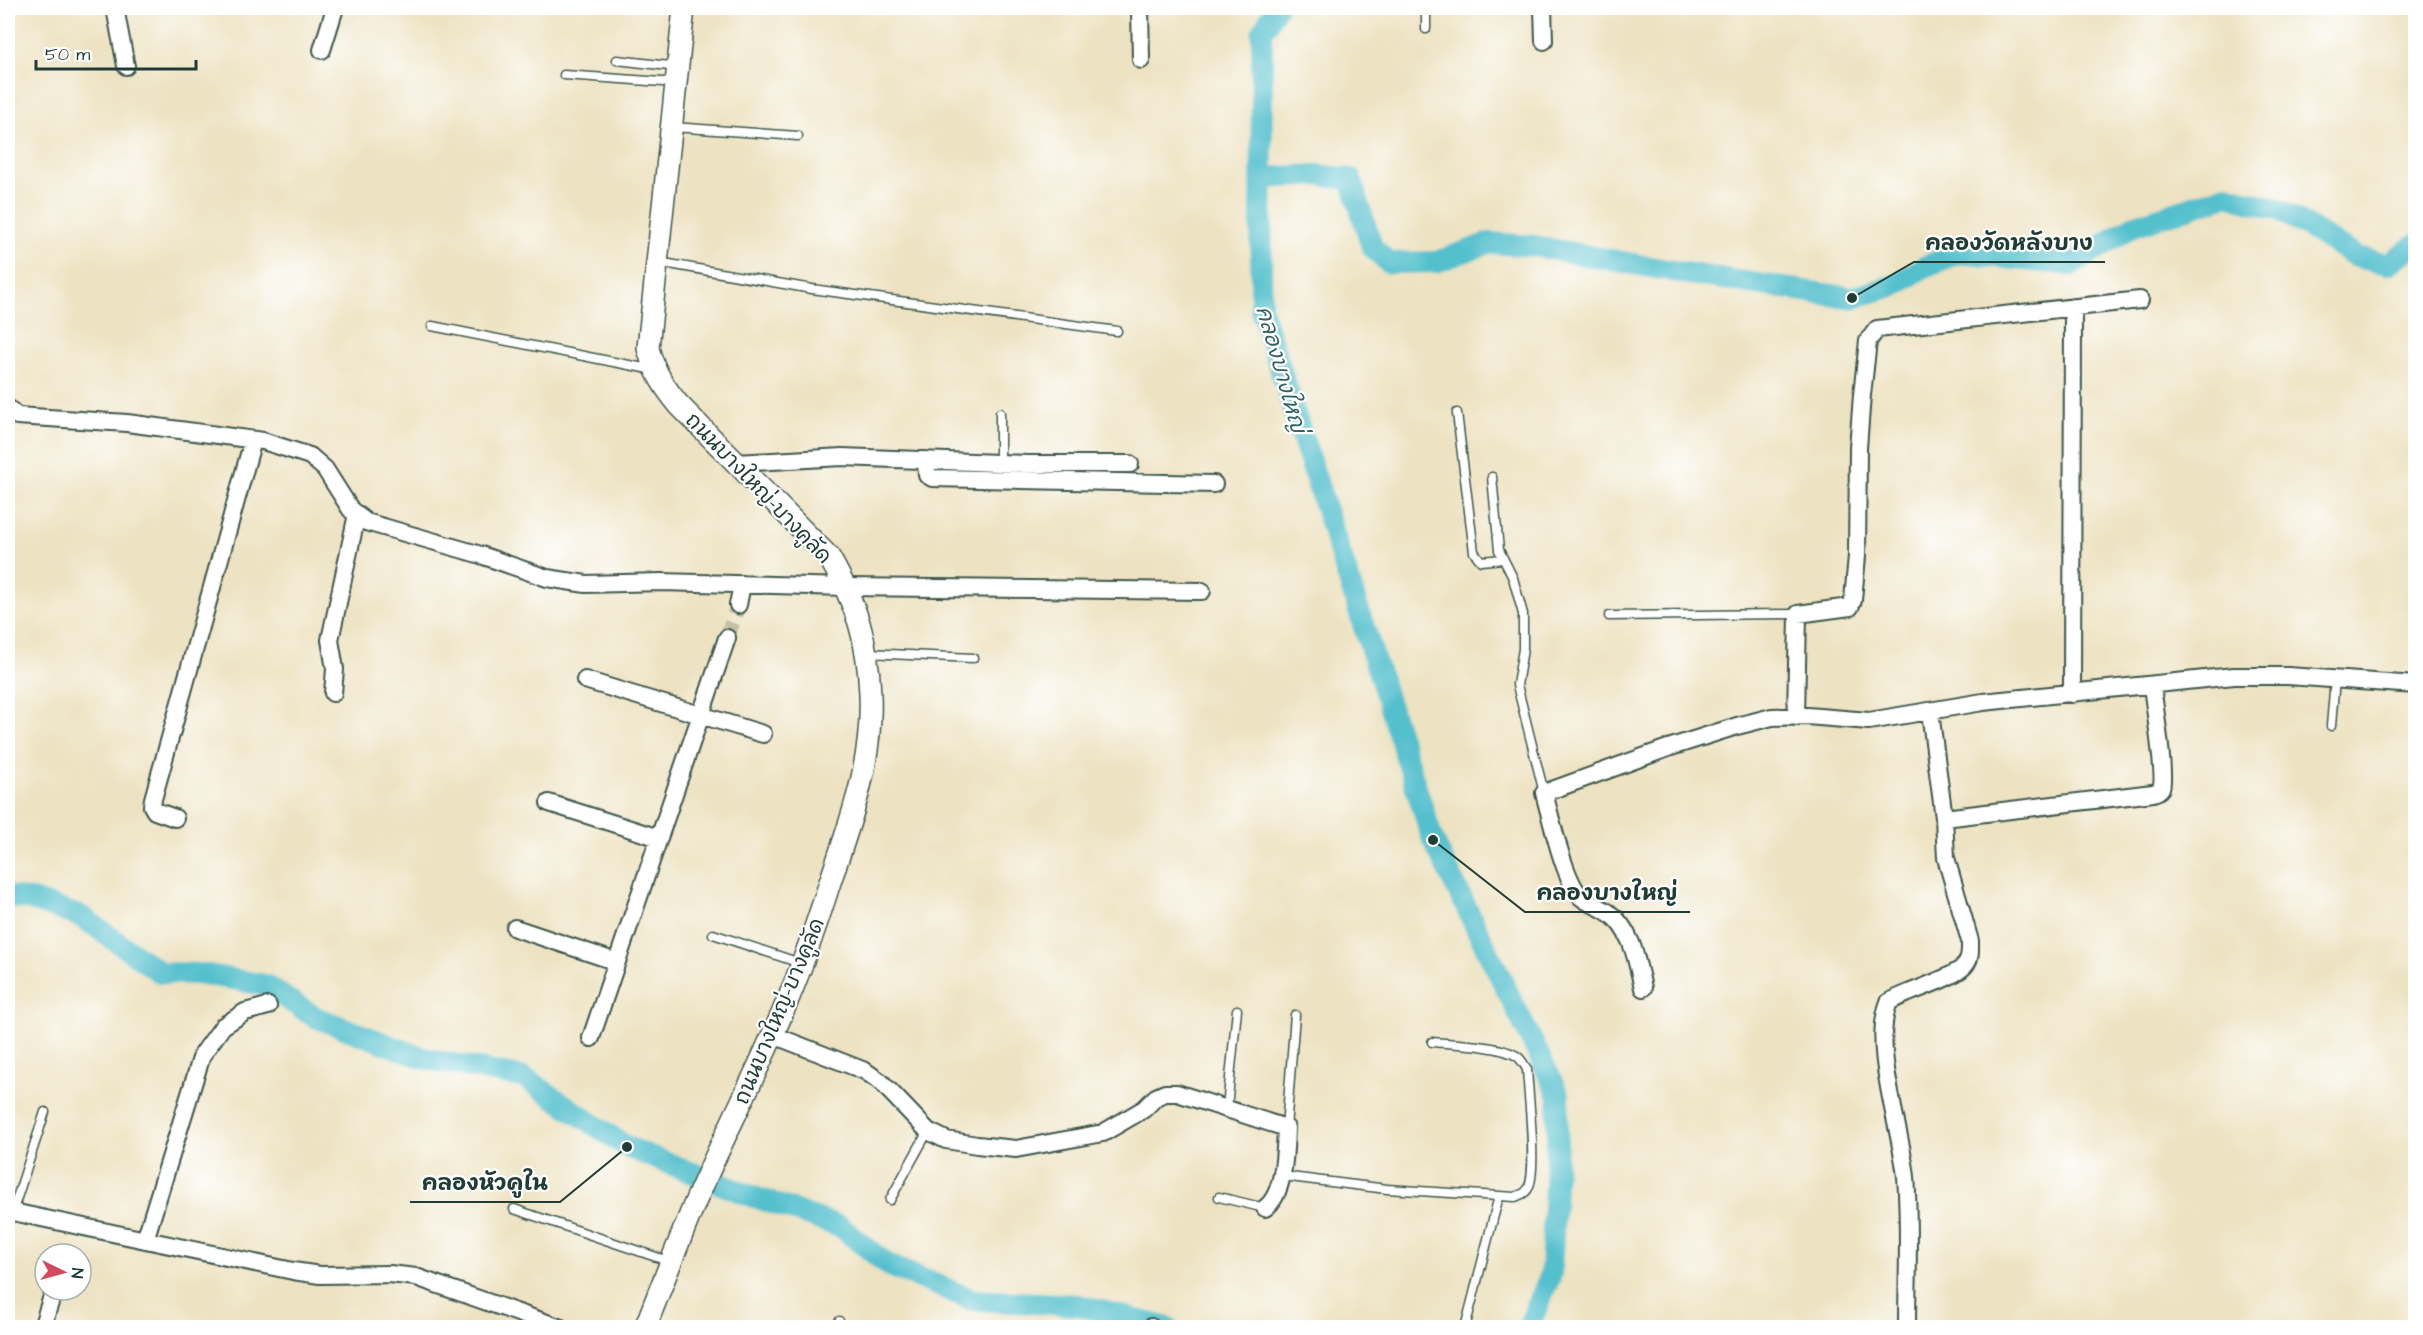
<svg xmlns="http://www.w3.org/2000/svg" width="2423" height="1335" viewBox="0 0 2423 1335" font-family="'Architects Daughter','Playpen Sans Thai',sans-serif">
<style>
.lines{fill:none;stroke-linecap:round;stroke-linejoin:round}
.canal{stroke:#54c0cd;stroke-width:22}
.minor-tunnel{stroke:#c4c1a5;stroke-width:16;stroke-dasharray:16 8;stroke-linecap:butt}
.service-casing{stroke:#3e5649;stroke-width:11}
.minor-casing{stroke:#3e5649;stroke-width:20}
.tertiary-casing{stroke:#3e5649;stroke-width:24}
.service{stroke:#fff;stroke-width:8}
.minor{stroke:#fff;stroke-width:16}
.tertiary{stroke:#fff;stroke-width:21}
.labels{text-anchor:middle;stroke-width:4.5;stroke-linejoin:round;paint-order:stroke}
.street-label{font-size:21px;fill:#1f3d34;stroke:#fff}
.water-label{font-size:22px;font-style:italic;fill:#2f6462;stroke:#fff}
.leader{fill:none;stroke:#1f3d34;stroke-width:2}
.callout-dot{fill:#1f3d34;stroke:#fff;stroke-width:2}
.callout-label{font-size:22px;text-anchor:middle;font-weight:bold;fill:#1f3d34;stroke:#fff;stroke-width:4.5;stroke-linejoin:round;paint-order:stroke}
</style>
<rect width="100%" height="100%" fill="#fff"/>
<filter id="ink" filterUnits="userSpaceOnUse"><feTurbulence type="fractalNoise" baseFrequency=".0167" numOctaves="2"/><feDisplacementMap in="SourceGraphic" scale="12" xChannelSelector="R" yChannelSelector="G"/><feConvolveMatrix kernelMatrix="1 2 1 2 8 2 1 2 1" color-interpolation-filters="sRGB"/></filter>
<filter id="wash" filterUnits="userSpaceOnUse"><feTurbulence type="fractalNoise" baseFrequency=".008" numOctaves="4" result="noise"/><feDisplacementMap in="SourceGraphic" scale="24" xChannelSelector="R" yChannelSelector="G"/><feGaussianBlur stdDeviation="1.35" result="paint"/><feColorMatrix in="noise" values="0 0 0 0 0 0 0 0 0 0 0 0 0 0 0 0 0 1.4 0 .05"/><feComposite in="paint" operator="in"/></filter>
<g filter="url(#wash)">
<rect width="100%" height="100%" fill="#ede2c1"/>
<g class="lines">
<path class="canal" d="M1276 8 1262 33 1261 309 1433 840 1559 1096 1551 1274 1528 1328
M1261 178 1318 175 1351 179 1372 247 1389 263 1436 262 1489 243 1534 246 1683 273 1852 298 1896 285 1924 267 1959 253 2072 265 2133 226 2227 195 2280 210 2357 257 2388 264 2416 244
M8 896 32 900 82 917 161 973 203 974 265 985 315 1017 423 1058 525 1078 627 1147 746 1194 841 1227 888 1265 973 1300 1078 1305 1168 1328"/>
</g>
</g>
<g filter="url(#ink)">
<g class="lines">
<path class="minor-tunnel" d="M727 638 738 605"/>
<defs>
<path id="service" d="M1426 29V8
M617 60 678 67
M564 75 677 83
M673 127 798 136
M658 262 812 289 1117 331
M432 326 654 370
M1457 413 1474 552 1481 561 1503 559
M1000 463V413
M1492 477 1499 550 1513 578 1523 614V649L1517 685 1544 793
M1609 616 1798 614
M867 653 973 658
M2331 726 2335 679
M713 934 803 964
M1227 1107 1237 1010
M1286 1128 1295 1015
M1282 1176 1387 1189 1515 1197C1522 1194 1527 1193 1529 1186 1537 1168 1528 1091 1527 1069 1524 1065 1522 1060 1518 1057 1502 1045 1453 1044 1432 1042
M1219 1197 1265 1208
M890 1200 928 1131
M514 1209 671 1262
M12 1213 45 1112
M836 1328 839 1321
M1465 1328 1499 1196"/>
<path id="minor" d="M115 8 126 66
M1140 8 1141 60
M1543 8 1544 41
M322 50 335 8
M8 408 17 416 127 423 263 441 310 456 325 469 351 510 366 522 481 555 547 578 586 584 661 582 846 587 1202 591
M926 460 927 475 932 478 1214 484
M736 463 842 457 1027 464H1130
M738 605 742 584
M585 680 763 734
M333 693 335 669 330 640 357 514
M2072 694 2073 307
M1930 712 1944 818 2153 793C2157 792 2159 791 2161 788 2166 778 2154 703 2152 686
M1796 717 1798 614 1850 607 1853 600 1857 556 1858 448 1862 395 1868 341 1877 329 2140 300
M549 803 659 838
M175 818 155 811 152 806 153 799 253 440
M515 928 617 962
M1643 988C1637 962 1632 929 1609 913 1601 907 1589 904 1581 897 1564 880 1551 818 1544 793L1668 748 1737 726 1772 717 1807 716 1869 721 1983 702 2234 676H2288L2416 685
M773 1035 865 1071 881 1082 928 1131 946 1140 977 1145 1016 1149 1103 1133 1144 1109 1156 1097 1165 1093H1177L1286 1128C1285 1150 1285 1194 1265 1208
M591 1038 727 638
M8 1211 293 1271 320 1275 390 1274 416 1277 561 1328
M145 1240 202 1055 223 1026 245 1012 268 1006
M42 1328 54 1290
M1151 1328V1327
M1907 1328C1907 1278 1910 1227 1906 1177 1901 1128 1871 1045 1889 1002 1907 991 1957 978 1966 964 1971 957 1970 950 1970 941L1946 858 1944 818"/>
<path id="tertiary" d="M645 1328C661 1287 677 1246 694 1205 718 1148 747 1093 772 1036 796 985 814 933 831 879 852 817 873 761 870 694 868 639 856 604 829 557L679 405C664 387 654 371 648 348L684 8"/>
</defs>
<use href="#service" class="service-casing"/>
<use href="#minor" class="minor-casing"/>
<use href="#tertiary" class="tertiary-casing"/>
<use href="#service" class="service"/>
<use href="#minor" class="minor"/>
<use href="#tertiary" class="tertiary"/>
</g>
</g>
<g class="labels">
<g class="street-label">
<text transform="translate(759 488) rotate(46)" y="7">ถนนบางใหญ่-บางคูลัด</text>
<text transform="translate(779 1011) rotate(-67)" y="7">ถนนบางใหญ่-บางคูลัด</text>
</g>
<g class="water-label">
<text transform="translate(1282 369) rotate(74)" y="8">คลองบางใหญ่</text>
</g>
</g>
<path class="leader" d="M1852 298L1914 262H2105M1433 840L1525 912H1690M627 1147L560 1202H410"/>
<g class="callout-dot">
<circle cx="1852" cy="298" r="6"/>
<circle cx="1433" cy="840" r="6"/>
<circle cx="627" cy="1147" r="6"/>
</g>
<g class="callout-label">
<text x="2009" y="250">คลองวัดหลังบาง</text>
<text x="1607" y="900">คลองบางใหญ่</text>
<text x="485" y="1190">คลองหัวคูใน</text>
</g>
<rect width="2423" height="1335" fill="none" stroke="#fff" stroke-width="30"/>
<g transform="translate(63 1272) rotate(95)"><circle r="28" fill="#ffffff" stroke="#a5b1ae" stroke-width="1.5"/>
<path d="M0-4.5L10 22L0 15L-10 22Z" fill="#d1495b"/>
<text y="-9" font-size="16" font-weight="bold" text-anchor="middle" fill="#1f3d34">N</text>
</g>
<path d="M36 60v9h160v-9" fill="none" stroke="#1f3d34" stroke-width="3"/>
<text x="45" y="60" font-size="18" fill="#1f3d34" stroke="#ffffff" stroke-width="4.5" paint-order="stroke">50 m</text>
</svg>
